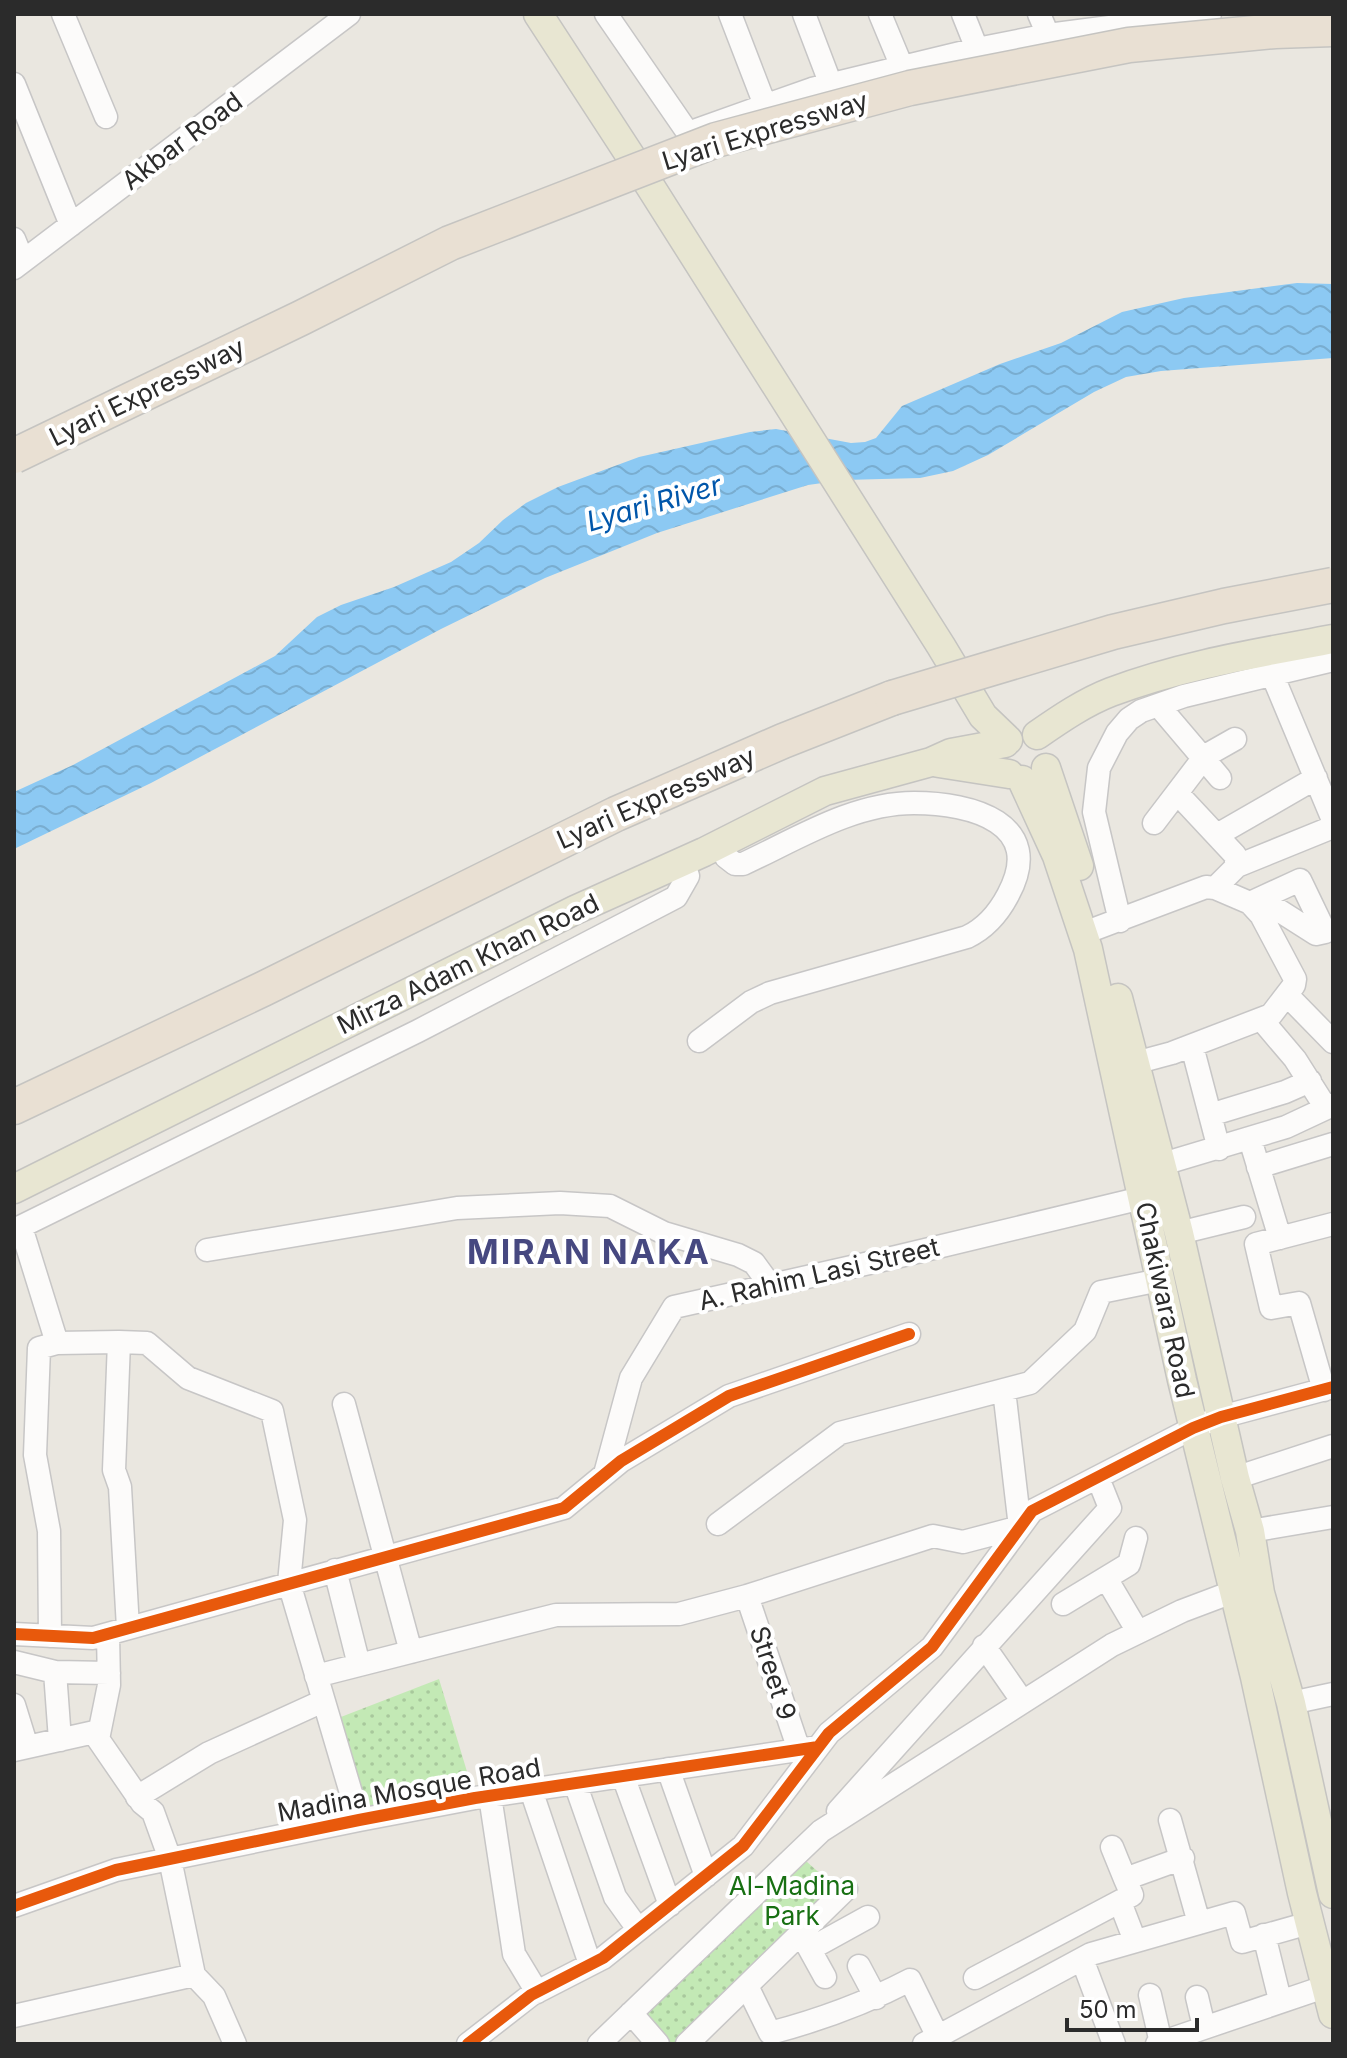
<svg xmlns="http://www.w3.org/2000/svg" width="1347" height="2058" viewBox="0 0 1347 2058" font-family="Inter,sans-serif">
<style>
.park{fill:url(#park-dots)}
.water{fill:url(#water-waves)}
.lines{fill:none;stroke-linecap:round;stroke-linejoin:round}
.minor-casing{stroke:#c7c6c6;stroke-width:25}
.major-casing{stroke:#c5c4c1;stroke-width:31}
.highway-casing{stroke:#c5c4c1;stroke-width:37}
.minor{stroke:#fcfbfa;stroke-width:22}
.major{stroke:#e8e6d2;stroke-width:28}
.highway{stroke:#e9e0d3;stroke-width:34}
.highway-bridge-casing{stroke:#c5c4c1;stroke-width:37;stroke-linecap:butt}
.highway-bridge{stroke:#e9e0d3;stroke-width:34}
.cycleway-casing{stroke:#fff;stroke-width:17}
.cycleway{stroke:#e8590c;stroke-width:12}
.labels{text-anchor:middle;stroke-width:8;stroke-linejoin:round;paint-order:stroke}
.street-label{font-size:26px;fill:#2b2b2b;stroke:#fff}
.park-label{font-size:26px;fill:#187013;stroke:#fff}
.water-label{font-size:28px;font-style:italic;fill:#0056aa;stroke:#fff}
.district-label{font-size:34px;font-weight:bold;letter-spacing:2px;fill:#464880;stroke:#fff}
</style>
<defs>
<pattern id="park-dots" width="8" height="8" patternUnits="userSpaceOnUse" patternTransform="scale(2)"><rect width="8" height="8" fill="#c3e9b5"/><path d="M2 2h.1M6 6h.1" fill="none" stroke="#a8c89c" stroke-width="1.8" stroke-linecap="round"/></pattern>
<pattern id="water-waves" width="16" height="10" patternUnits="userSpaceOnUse" patternTransform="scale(2)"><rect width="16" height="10" fill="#8cc9f3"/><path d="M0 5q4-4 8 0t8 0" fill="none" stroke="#79add0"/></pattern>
</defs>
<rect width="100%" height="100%" fill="#eae7e0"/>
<path class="park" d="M439 1679 475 1798 359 1820 328 1722Z
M797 1853 843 1894 686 2044H658L631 2013Z"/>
<path class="water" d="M1297 283 1333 284V358L1161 371 1126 377 1094 392 988 455 953 471 920 478 844 480 808 485 657 533 545 578 441 629 151 783 14 849V792L73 765 251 669 275 656 317 617 341 605 394 587 451 562 479 543 503 520 526 503 558 487 639 457 750 432 776 429 851 443 865 442 876 438 902 406 1000 364 1061 343 1122 312 1184 298Z"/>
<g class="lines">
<defs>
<path id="minor" d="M63 14 106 117
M606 14 688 133 812 89 977 49 1048 35 1210 14
M730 14 765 105
M804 14 831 85
M880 14 902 67
M963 14 977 49
M1039 14 1048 35
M14 84 71 225
M14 239 23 261
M14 268 349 14
M1272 674 1333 820
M1158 705 1220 778
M1178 794 1235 855 1237 866
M1154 823 1205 756 1235 739
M1217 835 1316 778
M1215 888 1237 866 1333 827
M1120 921 1094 812 1099 768 1117 733 1129 719 1141 711 1184 696 1333 660
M1084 933 1206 887 1215 888 1250 903 1300 880 1325 932 1316 934 1261 899
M1287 995 1333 1042
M1261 1019 1295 1059 1326 1108
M699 1041 751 1002 770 993 967 937C986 928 998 914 1008 895 1047 823 971 803 914 803 853 803 797 839 743 864H735L726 857 721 844
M1192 1046 1219 1149
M1120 1067 1172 1053 1271 1015 1294 985 1295 979 1261 915 1250 903
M1210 1115 1285 1092 1310 1081
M1250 1139 1280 1238
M1258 1167 1333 1144
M1146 1169 1286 1127 1333 1105
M21 1227 57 1343 39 1348 35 1455 49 1531 50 1636
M14 1230 418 1031 676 897 688 876 683 862
M1179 1233 1244 1217
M207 1250 457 1208 560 1203 610 1206 664 1233 738 1255 754 1263 770 1285
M119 1342 147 1343 188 1378 272 1411 295 1520 289 1583 359 1820
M57 1343 119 1342 114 1470 120 1487 128 1628
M1324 1390 1299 1303 1271 1308 1256 1244 1333 1224
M344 1404 411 1652
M605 1474 631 1378 674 1307 896 1257 1142 1198
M1235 1478 1333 1446
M718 1524 840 1433 1030 1383 1085 1331 1101 1292 1160 1280
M1250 1531 1333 1517
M335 1570 359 1665
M1106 1578 1138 1632
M747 1596 799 1750
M1063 1604 1129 1564 1136 1538
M14 1634 93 1638 564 1508 621 1461 729 1396 909 1334
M108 1634 109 1685 98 1739 142 1803 153 1812 170 1859 194 1975 214 1996 235 2044
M984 1646 1023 1702
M14 1662 55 1672 109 1673
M55 1672 60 1740
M316 1676 556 1615 679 1614 747 1596 933 1536 963 1542 1020 1527 1004 1390
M1291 1703 1333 1694
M14 1705 27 1747
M14 1750 99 1731
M668 1769 706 1876
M623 1776 670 1905
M575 1783 615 1897 638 1929
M531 1790 590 1964
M490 1796 514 1954 537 1992
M137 1797 209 1753 323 1701
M838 1811 1110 1508 1098 1478
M1170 1820 1199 1923
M1112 1847 1125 1879
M1120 1902 1135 1941
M14 1906 116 1870 359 1820 475 1798 818 1747
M1264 1935 1280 2000
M804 1939 825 1977
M810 1949 868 1917
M1082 1959 1114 2044
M859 1966 876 1998
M975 1978 1132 1895 1125 1879 1183 1858
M747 1986 770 2033C820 2020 864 2004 910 1980L938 2037
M1150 1995 1161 2043
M1197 1997 1204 2027
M631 2013 658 2044
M14 2016 194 1975
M468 2044 531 1995 603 1958 743 1846 829 1733 932 1647 1032 1511 1193 1428 1221 1417 1333 1387
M599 2044 821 1831 1112 1645 1182 1611 1235 1591 1250 1588
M687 2044 846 1889
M924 2044 1091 1954 1234 1913 1242 1942 1309 1923
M1157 2044 1333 1984"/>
<path id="major" d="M538 14 650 186 941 646 983 716 1008 740
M1037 735C1060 719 1085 702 1111 692 1182 665 1259 653 1333 639
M939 763 1009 774
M1046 768 1079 866
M1022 780 1057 856 1088 949 1182 1380 1255 1677 1302 1893 1333 2014
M1118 998 1179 1233 1235 1478 1250 1531 1260 1593 1291 1703 1333 1894
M14 1189 575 910 704 852 825 791 931 762 951 753 1005 743"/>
<path id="highway" d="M14 1107 263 989 616 814 783 741 892 698"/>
</defs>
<use href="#minor" class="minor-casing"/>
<use href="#major" class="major-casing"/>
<use href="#highway" class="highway-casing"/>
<use href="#minor" class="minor"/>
<use href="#major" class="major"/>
<use href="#highway" class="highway"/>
<defs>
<path id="highway-bridge" d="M14 456 301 318 450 243 716 140 910 88 1129 45 1275 31 1333 29
M892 698 1113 632 1224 606 1333 585"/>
</defs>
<use href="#highway-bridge" class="highway-bridge-casing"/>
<use href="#highway-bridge" class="highway-bridge"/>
<defs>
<path id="cycleway" d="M14 1634 93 1638 564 1508 621 1461 729 1396 909 1334
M14 1906 116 1870 359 1820 475 1798 818 1747
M468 2044 531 1995 603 1958 743 1846 829 1733 932 1647 1032 1511 1193 1428 1221 1417 1333 1387"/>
</defs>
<use href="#cycleway" class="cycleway-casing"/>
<use href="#cycleway" class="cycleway"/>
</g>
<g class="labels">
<g class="street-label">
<text transform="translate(765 131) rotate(-17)" y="9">Lyari Expressway</text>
<text transform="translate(182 141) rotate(-37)" y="9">Akbar Road</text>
<text transform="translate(147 392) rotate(-26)" y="9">Lyari Expressway</text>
<text transform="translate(656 798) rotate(-24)" y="9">Lyari Expressway</text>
<text transform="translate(468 964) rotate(-26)" y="9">Mirza Adam Khan Road</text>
<text transform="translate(819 1274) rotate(-13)" y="9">A. Rahim Lasi Street</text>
<text transform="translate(1165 1300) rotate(78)" y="9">Chakiwara Road</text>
<text transform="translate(773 1673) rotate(72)" y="9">Street 9</text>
<text transform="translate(409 1790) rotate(-10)" y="9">Madina Mosque Road</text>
</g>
<g class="park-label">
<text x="792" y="1895">Al-Madina<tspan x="792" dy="30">Park</tspan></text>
</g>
<g class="water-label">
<text transform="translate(654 503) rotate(-16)" y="10">Lyari River</text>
</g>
<g class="district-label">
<text x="589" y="1264">MIRAN NAKA</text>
</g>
</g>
<rect width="1347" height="2058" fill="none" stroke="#2b2b2b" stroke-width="32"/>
<path d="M1067 2018v12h130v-12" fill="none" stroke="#2b2b2b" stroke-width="4"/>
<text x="1079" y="2018" font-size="24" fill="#2b2b2b" stroke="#ffffff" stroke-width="6" paint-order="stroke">50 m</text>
</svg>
